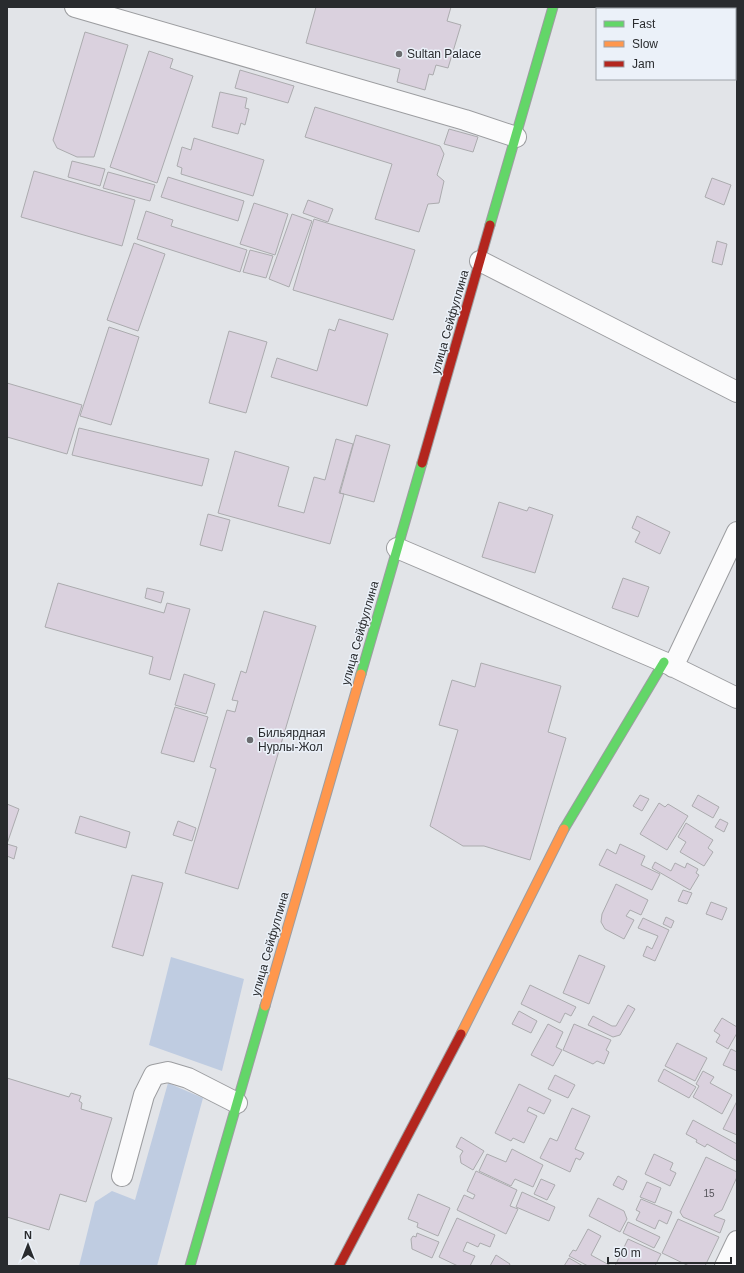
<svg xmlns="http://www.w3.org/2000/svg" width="744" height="1273" viewBox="0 0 744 1273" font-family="Arial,sans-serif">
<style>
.green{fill:#bfcce1}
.building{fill:#dad1de;stroke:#ababae}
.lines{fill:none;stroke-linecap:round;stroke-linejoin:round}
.street-casing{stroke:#9c9da0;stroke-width:22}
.fast-casing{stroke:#9c9da0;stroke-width:11}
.slow-casing{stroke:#9c9da0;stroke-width:11}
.jam-casing{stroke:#9c9da0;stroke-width:11}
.street{stroke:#fbfbfc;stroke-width:20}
.fast{stroke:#63d668;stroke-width:9}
.slow{stroke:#ff974d;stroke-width:9}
.jam{stroke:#b3261e;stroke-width:9}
.poi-dot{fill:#6a6c6f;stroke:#ebf1f9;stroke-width:1.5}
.labels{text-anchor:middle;stroke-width:3;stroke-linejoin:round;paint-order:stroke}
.number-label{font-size:10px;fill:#55545a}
.poi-label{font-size:12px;fill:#292b2e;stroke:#ebf1f9;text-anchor:start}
.street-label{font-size:12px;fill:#292b2e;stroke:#ebf1f9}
</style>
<rect width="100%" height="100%" fill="#e2e4e8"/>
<path class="green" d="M171 957 244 979 222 1071 149 1045Z
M168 1083 203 1098 157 1266H79L95 1202 112 1191 135 1200Z"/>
<path class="building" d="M316 7H451L447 21 461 25 448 68 436 65 433 75 429 74 425 90 397 82 400 69 306 43Z
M85 32 128 45 94 157H77L57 148 53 140Z
M149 51 173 59 170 68 193 76 157 183 110 167Z
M240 70 294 86 288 103 235 88Z
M220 92 247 98 245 108 249 109 245 125 241 123 238 134 212 127Z
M315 107 440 146 444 154 437 175 444 181 439 203 428 204 419 232 375 219 392 164 305 137Z
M449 129 478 137 473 152 444 144Z
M194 138 264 160 253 196 181 174 182 168 177 166 182 147 191 150Z
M72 161 105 169 100 186 68 177Z
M34 171 135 200 122 246 21 217Z
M108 172 155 185 150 201 103 188Z
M168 177 244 201 238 221 161 197Z
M712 178 731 185 724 205 705 197Z
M308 200 333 209 328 222 303 213Z
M254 203 288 214 275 255 240 244Z
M146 211 173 220 171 226 247 250 240 272 137 239Z
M292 214 312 221 289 287 269 279Z
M314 219 415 250 393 320 293 290Z
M717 241 727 244 722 265 712 262Z
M134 243 165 254 138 331 107 320Z
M250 250 273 256 266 278 243 272Z
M339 319 388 334 367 406 271 377 277 358 317 371 329 329 335 331Z
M109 327 139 337 111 425 80 416Z
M229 331 267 342 246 413 209 403Z
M7 383 82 405 67 454 7 437Z
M79 428 209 459 202 486 72 455Z
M356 435 390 445 374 502 340 493Z
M336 439 353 444 339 493 344 494 330 544 218 513 235 451 289 467 278 506 304 513 314 477 325 480Z
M499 502 527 511 529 507 553 515 535 573 482 557Z
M208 514 230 520 222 551 200 545Z
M637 516 670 532 660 554 635 542 640 532 632 528Z
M623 578 649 587 638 617 612 608Z
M58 583 164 613 167 603 190 609 170 680 149 674 153 657 45 627Z
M147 588 164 592 161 603 145 598Z
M264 611 316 626 238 889 185 873 216 769 210 767 227 710 235 712 238 701 232 700 241 671 246 673Z
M481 663 561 686 548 732 566 738 530 860 484 846H463L430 826 458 730 439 725 452 680 475 687Z
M184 674 215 684 206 714 175 705Z
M175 707 208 717 194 762 161 753Z
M640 795 649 799 642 811 633 806Z
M698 795 719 807 713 818 692 806Z
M659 803 665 807 668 804 688 816 667 850 640 834Z
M7 804 19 809 7 844 17 847 14 859 7 856Z
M80 816 130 832 126 848 75 833Z
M720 819 728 823 724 832 715 827Z
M178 821 196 828 192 841 173 835Z
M686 823 713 840 708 848 713 852 704 866 680 852 686 842 678 837Z
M620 844 645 856 641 865 660 874 652 890 599 865 607 849 616 854Z
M655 862 671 871 675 863 685 868 687 863 698 869 696 873 699 875 690 890 652 868Z
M132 875 163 883 143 956 112 947Z
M616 884 648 900 641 915 630 910 626 916 634 920 624 939 605 929 601 922 602 914Z
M683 890 692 893 687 904 678 901Z
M711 902 727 908 722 920 706 914Z
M666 917 674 921 671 928 663 924Z
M643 918 669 930 655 961 643 956 647 946 652 949 658 936 638 928Z
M579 955 605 966 589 1004 563 993Z
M530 985 576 1007 571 1016 565 1013 560 1023 521 1004Z
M628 1005 635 1009 620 1035 613 1037 588 1025 593 1016 612 1026H616Z
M519 1011 537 1021 531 1033 512 1024Z
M722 1018 737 1027V1033L728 1049 716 1042 720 1035 714 1031Z
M548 1024 563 1032 556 1047 562 1050 553 1066 531 1055Z
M574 1024 611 1040 606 1050 609 1052 604 1064 597 1061 593 1064 563 1050Z
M677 1043 707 1058 695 1081 665 1066Z
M731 1049 737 1052V1071L723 1065Z
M664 1069 696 1087 689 1098 658 1081Z
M703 1071 714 1077 710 1083 732 1095 722 1114 693 1097 699 1086 696 1084Z
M555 1075 575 1085 568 1098 548 1089Z
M7 1078 69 1097 71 1093 81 1096 79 1101 82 1103 81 1109 112 1118 86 1202 60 1194 49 1230 7 1217Z
M519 1084 551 1100 544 1114 529 1107 527 1111 537 1116 524 1143 513 1138 511 1141 495 1133Z
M737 1101V1135L723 1129Z
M572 1108 590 1116 575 1149 584 1153 580 1160 576 1158 570 1172 540 1158 550 1138 557 1141Z
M693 1120 737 1144V1161L707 1144 705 1147 696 1142 697 1140 686 1134Z
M461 1137 484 1151 473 1170 461 1163 460 1156 463 1151 456 1147Z
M512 1149 543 1165 533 1187 515 1179 511 1186 479 1171 487 1154 506 1162Z
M654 1154 673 1163 670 1170 676 1173 670 1186 645 1174Z
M706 1157 737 1172V1177L722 1210 715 1214 714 1216 725 1220 720 1233 683 1217 680 1212Z
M476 1171 517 1190 510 1206 518 1209 506 1234 457 1210 464 1195 473 1199 475 1195 467 1191Z
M618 1176 627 1181 623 1190 613 1185Z
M541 1179 555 1185 547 1200 534 1194Z
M647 1182 661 1188 655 1203 640 1197Z
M522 1192 555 1207 549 1221 516 1207Z
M418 1194 450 1208 438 1236 417 1227 418 1223 408 1219Z
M598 1198 624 1211 627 1219 620 1232 589 1216Z
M641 1199 672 1212 667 1224 659 1220 655 1229 636 1220 640 1212 636 1210Z
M457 1218 495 1235 490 1247 480 1243 478 1247 467 1242 463 1251 475 1256 470 1266H458L439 1257Z
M678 1219 719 1237 705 1266H689L662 1253Z
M628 1222 660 1237 654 1248 623 1233Z
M588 1229 601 1236 591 1255 611 1266H588L569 1256 573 1250 576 1251Z
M417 1233 439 1242 432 1258 412 1249 411 1239 413 1236 416 1237Z
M628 1239 661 1254 655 1266H615Z
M496 1255 510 1264 509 1266H490Z
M569 1258 583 1266H564Z"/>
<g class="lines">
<defs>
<path id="street" d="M75 7 465 120 516 137
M480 261 737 392
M397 548 664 662 737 698
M673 667 737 532
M122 1176 144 1095 154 1075 168 1072 188 1078 237 1103
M725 1266 737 1241"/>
<path id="fast" d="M490 225 553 7
M361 674 422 463
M564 829 664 662
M190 1266 265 1006"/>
<path id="slow" d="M265 1006 361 674
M461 1034 564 829"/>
<path id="jam" d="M422 463 490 225
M339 1266 461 1034"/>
</defs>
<use href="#street" class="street-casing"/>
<use href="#fast" class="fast-casing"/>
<use href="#slow" class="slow-casing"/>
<use href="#jam" class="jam-casing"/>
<use href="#street" class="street"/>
<use href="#fast" class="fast"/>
<use href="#slow" class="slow"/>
<use href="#jam" class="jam"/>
</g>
<g class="poi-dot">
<circle cx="399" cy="54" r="4"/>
<circle cx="250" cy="740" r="4"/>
</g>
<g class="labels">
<g class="number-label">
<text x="709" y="1197">15</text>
</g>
<g class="poi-label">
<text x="407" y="58">Sultan Palace</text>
<text x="258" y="737">Бильярдная<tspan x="258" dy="14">Нурлы-Жол</tspan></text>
</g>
<g class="street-label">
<text transform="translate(450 322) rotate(-74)" y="4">улица Сейфуллина</text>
<text transform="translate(360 633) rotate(-74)" y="4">улица Сейфуллина</text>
<text transform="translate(270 944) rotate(-74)" y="4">улица Сейфуллина</text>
</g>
</g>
<rect width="744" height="1273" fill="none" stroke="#292b2e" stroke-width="16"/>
<rect x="596" y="8" width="140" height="72" fill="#ebf1f9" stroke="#9da2a8"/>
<rect x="604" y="21" width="20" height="6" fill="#63d668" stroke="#9da2a8"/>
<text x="632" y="28" font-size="12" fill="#292b2e">Fast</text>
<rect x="604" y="41" width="20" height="6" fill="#ff974d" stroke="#9da2a8"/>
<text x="632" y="48" font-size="12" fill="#292b2e">Slow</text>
<rect x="604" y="61" width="20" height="6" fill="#b3261e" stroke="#9da2a8"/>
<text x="632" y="68" font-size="12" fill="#292b2e">Jam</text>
<g transform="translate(28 1245)" stroke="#ebf1f9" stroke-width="3" paint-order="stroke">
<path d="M0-3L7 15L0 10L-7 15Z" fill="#292b2e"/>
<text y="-6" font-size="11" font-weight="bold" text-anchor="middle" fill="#292b2e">N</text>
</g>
<path d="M608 1257v6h123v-6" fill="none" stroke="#292b2e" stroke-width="2"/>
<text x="614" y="1257" font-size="12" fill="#292b2e" stroke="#ebf1f9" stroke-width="3" paint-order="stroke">50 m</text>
</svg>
